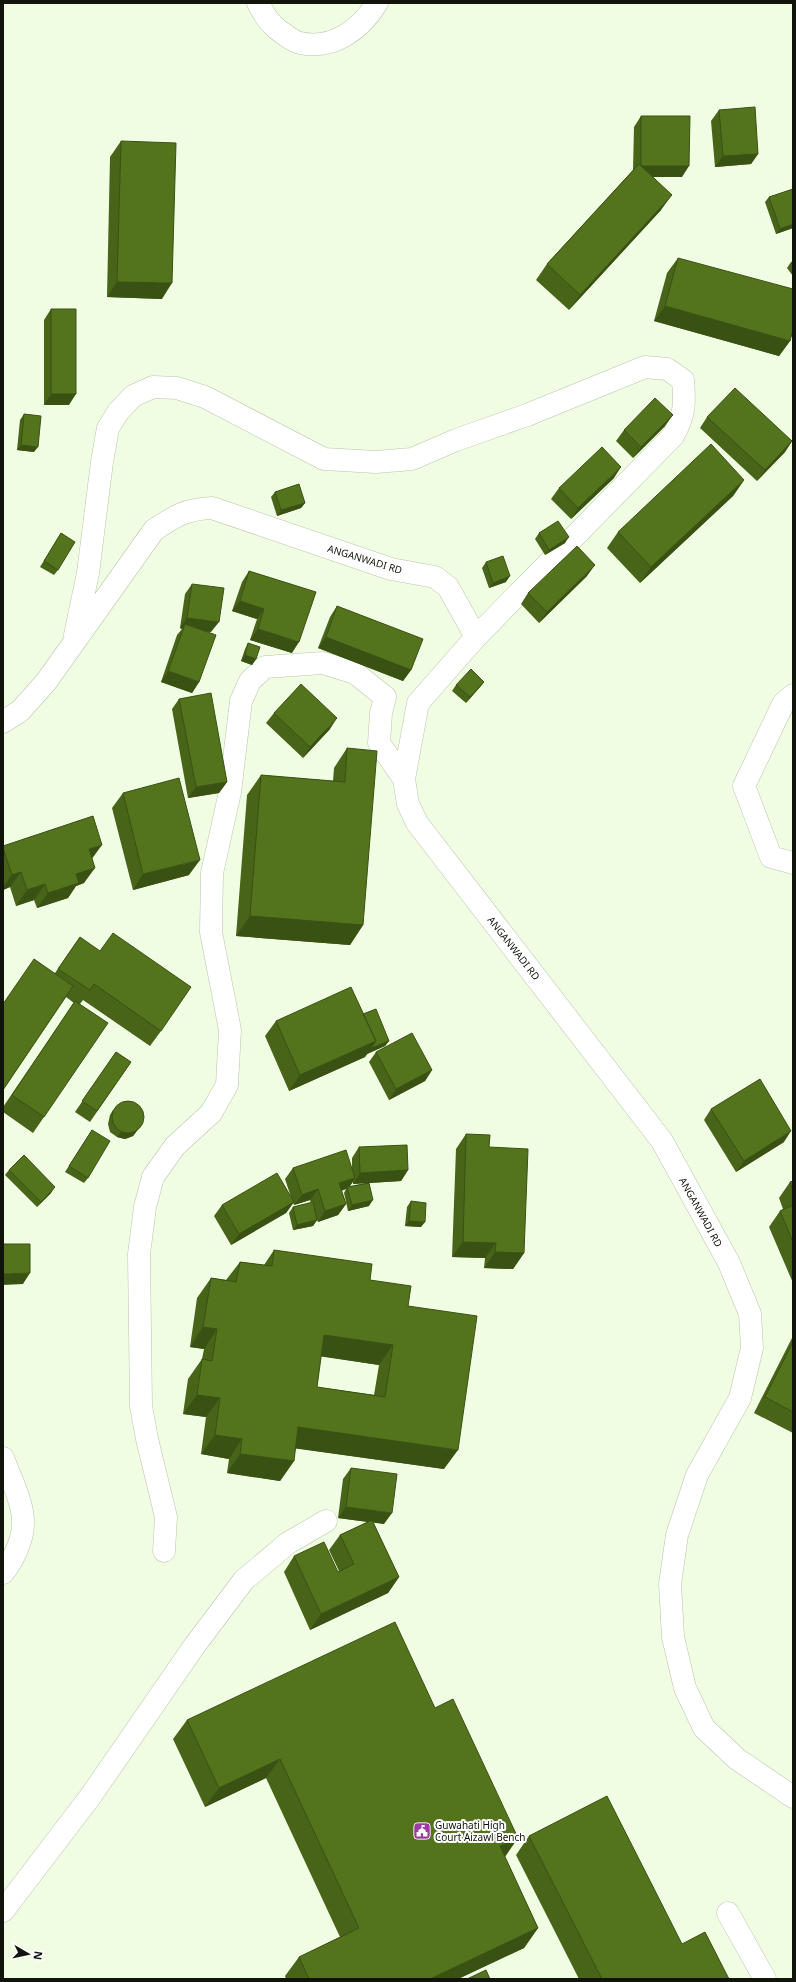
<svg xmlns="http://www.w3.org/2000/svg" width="796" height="1982" viewBox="0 0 796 1982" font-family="'Noto Sans',sans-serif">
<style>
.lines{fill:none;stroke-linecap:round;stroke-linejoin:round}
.minor-casing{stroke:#b9c5ab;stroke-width:23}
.minor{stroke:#fff;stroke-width:22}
.wall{fill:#476418;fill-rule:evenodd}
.shaded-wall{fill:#3a5114}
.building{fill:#53741c;stroke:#3a5114;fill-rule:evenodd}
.labels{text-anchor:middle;stroke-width:4;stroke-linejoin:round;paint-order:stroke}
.street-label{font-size:10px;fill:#10140b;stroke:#fff}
.poi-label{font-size:10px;fill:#10140b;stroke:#fff;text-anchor:start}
</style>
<rect width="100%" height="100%" fill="#f0fde2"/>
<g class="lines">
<defs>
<path id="minor" d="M258 3C262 10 266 19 272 24 276 29 294 42 300 43 333 50 360 30 377 3
M75 635 88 573 102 462 108 428 118 412 133 396 153 387 177 388 205 397 324 459 376 462 412 459 456 440 527 415 645 367 667 369 683 380C685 404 685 415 673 436L476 637
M793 695 783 704 744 786 771 857 793 863
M3 722 20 711 46 682 154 530C175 516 186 509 212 508L391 569 435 577 448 587 476 637 418 703 404 779 408 804 417 823 662 1141 729 1263 750 1314 752 1348 740 1398 697 1475 677 1535 670 1584 673 1637 685 1688 704 1728 737 1759 793 1797
M3 1458C10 1477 24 1504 23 1524 23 1540 13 1561 3 1573
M164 1551 166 1517 147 1439 141 1406 139 1254 145 1207 153 1177 175 1146 211 1113 227 1085 230 1030 211 932 212 873 230 792 241 701 250 681 265 667 323 663 355 673 385 697 381 713 379 743 404 779
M3 1911 90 1797 195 1645 244 1580 288 1543 326 1521
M728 1913 765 1979"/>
</defs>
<use href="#minor" class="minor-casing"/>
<use href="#minor" class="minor"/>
</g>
<path class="wall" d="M719 110 758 154 751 164 715 167 711 121Z
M641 116 682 177H653L661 210 569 310 536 280 547 264 633 170 634 127Z
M121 141 162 299 107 297 110 157Z
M769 197 793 228 776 234 765 202Z
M678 258 790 341 779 356 654 321 667 273Z
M793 261V276L787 268 791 262Z
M51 309 69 405H44V320Z
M24 414 34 452 17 450 20 420Z
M707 417 792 441 785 452 757 481 700 428Z
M665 426 633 458 616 441 624 430Z
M614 478 571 519 551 499 559 488Z
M744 480 733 496 640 583 607 548 618 532Z
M275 492 305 503 301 508 277 516 271 497Z
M61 533 58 570 54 575 40 567Z
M539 533 565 543 545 555 535 539Z
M486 562 506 582 489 588 482 568Z
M249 571 292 653 250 640 257 619 232 611 242 582Z
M587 576 539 623 521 604 528 593Z
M192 584 211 632H207L199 682 192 693 161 682 177 635 182 629 180 628 185 594Z
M337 606 411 670 403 681 318 648 330 617Z
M248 643 256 659 252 665 241 661 245 649Z
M484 682 480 687 466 703 452 691 456 685Z
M179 699 227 782 219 793 188 798 172 709Z
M274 713 330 729 303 758 266 723Z
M347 748 363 925 350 945 236 936 247 795 261 775 333 781 334 768Z
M123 793 189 875 133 890 112 808Z
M3 846 92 859 84 883 76 886 68 898 37 908 34 900 16 906 10 887 3 890Z
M80 937 161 1031 150 1046 83 1000 80 1004 44 1117 33 1133 3 1112V1107L74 1003 66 997 3 1090V1004L55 973Z
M363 1014 389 1041 385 1046 367 1054 365 1057 289 1091 265 1036 276 1021Z
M116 1052 131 1062 90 1122 75 1112Z
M376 1052 432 1070 425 1081 389 1100 369 1062Z
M711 1109 784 1142 736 1172 704 1120Z
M113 1110 142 1124 133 1136 125 1139 117 1137 110 1132 108 1124 110 1115Z
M92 1130 88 1178 84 1183 65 1172Z
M466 1134 489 1147 524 1253 513 1269 484 1268 485 1258 452 1257 456 1149Z
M359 1147 408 1170 401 1181 369 1183V1206L348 1211 344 1193 346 1189 341 1191 346 1204 338 1215 318 1222 317 1220 313 1226 293 1230 289 1213 293 1207 311 1203 310 1200 294 1205 293 1203 286 1213 231 1245 214 1216 222 1205 292 1200 285 1179 293 1168H352V1158ZM353 1182V1184L366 1183 349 1187Z
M9 1170 51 1193 37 1207 5 1175Z
M790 1182 793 1191V1283L769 1227 780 1211 783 1209 779 1198Z
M411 1201 421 1227 405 1226 407 1207Z
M274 1250 370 1280 408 1306 444 1469 295 1448 294 1461 280 1481 227 1473 229 1459 201 1454 206 1417 183 1414 188 1379 202 1359 204 1349 190 1347 197 1298 211 1278 226 1280 240 1262 264 1265ZM321 1356 379 1365 374 1395 317 1387Z
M793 1336V1433L754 1413Z
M351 1468 384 1524 373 1522 399 1577 388 1593 310 1630 284 1572 294 1556 338 1572 339 1571 329 1550 340 1535 368 1522 338 1518 343 1479Z
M435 1708 518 1838 505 1857 538 1928 524 1948 458 1979H286L285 1976 299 1957 340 1937 266 1778 205 1807 173 1739 187 1720Z
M529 1836 682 1944 729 1979H579L516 1855Z"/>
<path class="shaded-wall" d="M758 154 751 164 715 167 723 156Z
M641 166H689L682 177H633Z
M672 195 661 210 569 310 580 295Z
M793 224V228L776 234 780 229Z
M117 282 172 283 162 299 107 297Z
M665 306 790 341 779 356 654 321Z
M51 394H76L69 405H44Z
M673 415 665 426 633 458 641 447Z
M792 441 785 452 757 481 765 470Z
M21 445 38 447 34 452 17 450Z
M621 467 614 478 571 519 578 508Z
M744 480 733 496 640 583 651 567Z
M305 503 301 508 277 516 281 510Z
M569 537 565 543 545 555 549 550Z
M595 565 587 576 539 623 547 612Z
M510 576 506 582 489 588 493 583Z
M240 601 264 609 257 619 232 611Z
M187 618 219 622 211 632 183 629 185 624 182 629 180 628Z
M258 629 299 642 292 653 250 640Z
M326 637 411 670 403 681 318 648Z
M245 655 256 659 252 665 241 661Z
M168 671 199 682 192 693 161 682Z
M484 682 480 687 466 703 470 697Z
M337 718 330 729 303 758 310 747Z
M227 782 219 793 188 798 196 787Z
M102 845 91 860 89 849Z
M200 860 189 875 133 890 143 874Z
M95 868 84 883 76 886 68 898 37 908 48 893 76 874Z
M21 872 10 887 3 890V887L12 875Z
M45 884 34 900 16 906 27 890Z
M250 916 363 925 350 945 236 936Z
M376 1041 365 1057 289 1091 300 1075Z
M389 1041 385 1046 367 1054 371 1048Z
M432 1070 425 1081 389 1100 396 1089Z
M142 1124 133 1136 125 1139 117 1137 121 1132Z
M791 1131 784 1142 736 1172 744 1161Z
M408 1170 401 1181 353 1184 360 1173Z
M355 1178 348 1189 347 1187 346 1189 331 1194 339 1183Z
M55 1187 51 1193 37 1207 41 1202Z
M318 1189 310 1200 294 1205 302 1195Z
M373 1200 369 1206 348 1211 352 1205Z
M294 1202 286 1213 231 1245 239 1234Z
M346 1204 338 1215 318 1222 325 1211Z
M317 1220 313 1226 293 1230 297 1225Z
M409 1221 425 1222 421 1227 405 1226Z
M463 1242 496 1243 485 1258 452 1257Z
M495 1252 524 1253 513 1269 484 1268Z
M30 1273 23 1284 3 1285V1274Z
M203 1327 217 1329 204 1349 190 1347Z
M324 1335 393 1345 379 1365 311 1355Z
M197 1395 220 1398 206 1417 183 1414Z
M298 1427 458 1450 444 1469 285 1447Z
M215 1435 242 1439 229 1459 201 1454Z
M240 1454 294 1461 280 1481 227 1473Z
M346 1507 392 1513 384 1524 338 1518Z
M399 1577 388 1593 310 1630 321 1614Z
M280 1759 266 1778 205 1807 219 1788Z
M518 1838 504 1857 500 1846Z
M538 1928 524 1948 458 1979H430Z"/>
<path class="building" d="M755 107 758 154 723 156 719 110Z
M641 116H690L689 166H641Z
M121 141 176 143 172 283 117 282Z
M639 164 672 195 580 295 547 264Z
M793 189V224L780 229 769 197Z
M678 258 793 289V330L790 341 665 306Z
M51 309H76V394H51Z
M735 388 792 441 765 470 707 417Z
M655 398 673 415 641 447 624 430Z
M24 414 41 416 38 447 21 445Z
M711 444 744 480 651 567 618 532Z
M602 447 621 467 578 508 559 488Z
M299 484 305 503 281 510 275 492Z
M558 521 569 537 549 550 539 533Z
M61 533 75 542 58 570 44 561Z
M577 546 595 565 547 612 528 593Z
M503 556 510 576 493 583 486 562Z
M249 571 316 592 299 642 258 629 264 609 240 601Z
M192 584 224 588 219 622 187 618Z
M337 606 423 639 411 670 326 637Z
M185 624 216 635 199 682 168 671Z
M248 643 260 647 256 659 245 655Z
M471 669 484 682 470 697 456 685Z
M301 684 337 718 310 747 274 713Z
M211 693 227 782 196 787 179 699Z
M347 748 377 751 363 925 250 916 261 775 345 782Z
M179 778 200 860 143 874 123 793Z
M93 816 102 845 89 849 95 868 76 874 79 883 48 893 45 884 27 890 21 872 12 875 3 848V846Z
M113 933 191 987 161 1031 94 984 90 990 58 969 80 937 100 951Z
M34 959 73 986 3 1090V1004Z
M351 987 376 1041 300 1075 276 1021Z
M75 1001 108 1023 44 1117 12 1095Z
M376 1009 389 1041 371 1048 376 1041 363 1014Z
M412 1033 432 1070 396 1089 376 1052Z
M116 1052 131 1062 97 1111 82 1101Z
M760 1079 791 1131 744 1161 711 1109Z
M112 1117a16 16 0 1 1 32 0a16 16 0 1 1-32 0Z
M92 1130 110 1141 88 1178 69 1166Z
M466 1134 490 1135 489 1147 528 1149 524 1253 495 1252 496 1243 463 1242Z
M407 1145 408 1170 360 1173 359 1147Z
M346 1150 355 1178 339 1183 346 1204 325 1211 318 1189 302 1195 293 1168Z
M24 1155 55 1187 41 1202 9 1170Z
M277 1173 294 1202 239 1234 222 1205Z
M793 1181V1191L790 1182Z
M369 1183 373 1200 352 1205 347 1187Z
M411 1201 426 1203 425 1222 409 1221Z
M313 1202 317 1220 297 1225 293 1207Z
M793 1205V1242L780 1211Z
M3 1244H30V1273L3 1274Z
M274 1250 372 1264 370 1280 411 1286 408 1306 477 1316 458 1450 298 1427 294 1461 240 1454 242 1439 215 1435 220 1398 197 1395 202 1359 212 1361 217 1329 203 1327 211 1278 236 1282 240 1262 272 1266ZM324 1335 393 1345 385 1397 317 1387Z
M793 1342V1412L765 1397Z
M351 1468 397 1474 392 1513 346 1507Z
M372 1520 399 1577 321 1614 294 1556 324 1542 338 1572 354 1564 340 1535Z
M395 1622 435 1708 453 1699 518 1838 500 1846 538 1928 430 1979H309L299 1957 359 1928 280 1759 219 1788 187 1720Z
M607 1796 682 1944 705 1932 729 1979H602L529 1836Z
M486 1970 490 1979H467Z"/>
<defs>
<symbol id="civic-square" viewBox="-11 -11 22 22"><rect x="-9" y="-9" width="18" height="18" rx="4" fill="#9c3ba2" stroke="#fff"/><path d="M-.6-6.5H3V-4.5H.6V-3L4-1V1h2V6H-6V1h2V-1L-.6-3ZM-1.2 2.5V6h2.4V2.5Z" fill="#fff"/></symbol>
</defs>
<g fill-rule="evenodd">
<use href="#civic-square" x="412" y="1821" width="20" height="20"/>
</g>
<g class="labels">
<g class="street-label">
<text transform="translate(365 559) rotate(17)" y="4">ANGANWADI RD</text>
<text transform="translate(514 948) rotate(52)" y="4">ANGANWADI RD</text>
<text transform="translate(701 1212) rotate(61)" y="4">ANGANWADI RD</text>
</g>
<g class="poi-label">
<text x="435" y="1829">Guwahati High<tspan x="435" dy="12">Court Aizawl Bench</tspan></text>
</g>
</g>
<rect width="796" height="1982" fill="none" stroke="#10140b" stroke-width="8"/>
<g transform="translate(28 1954) rotate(99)" stroke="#ffffff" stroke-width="3" paint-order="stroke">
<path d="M0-3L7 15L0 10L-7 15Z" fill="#10140b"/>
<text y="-6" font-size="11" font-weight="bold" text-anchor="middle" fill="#10140b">N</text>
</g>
</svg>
